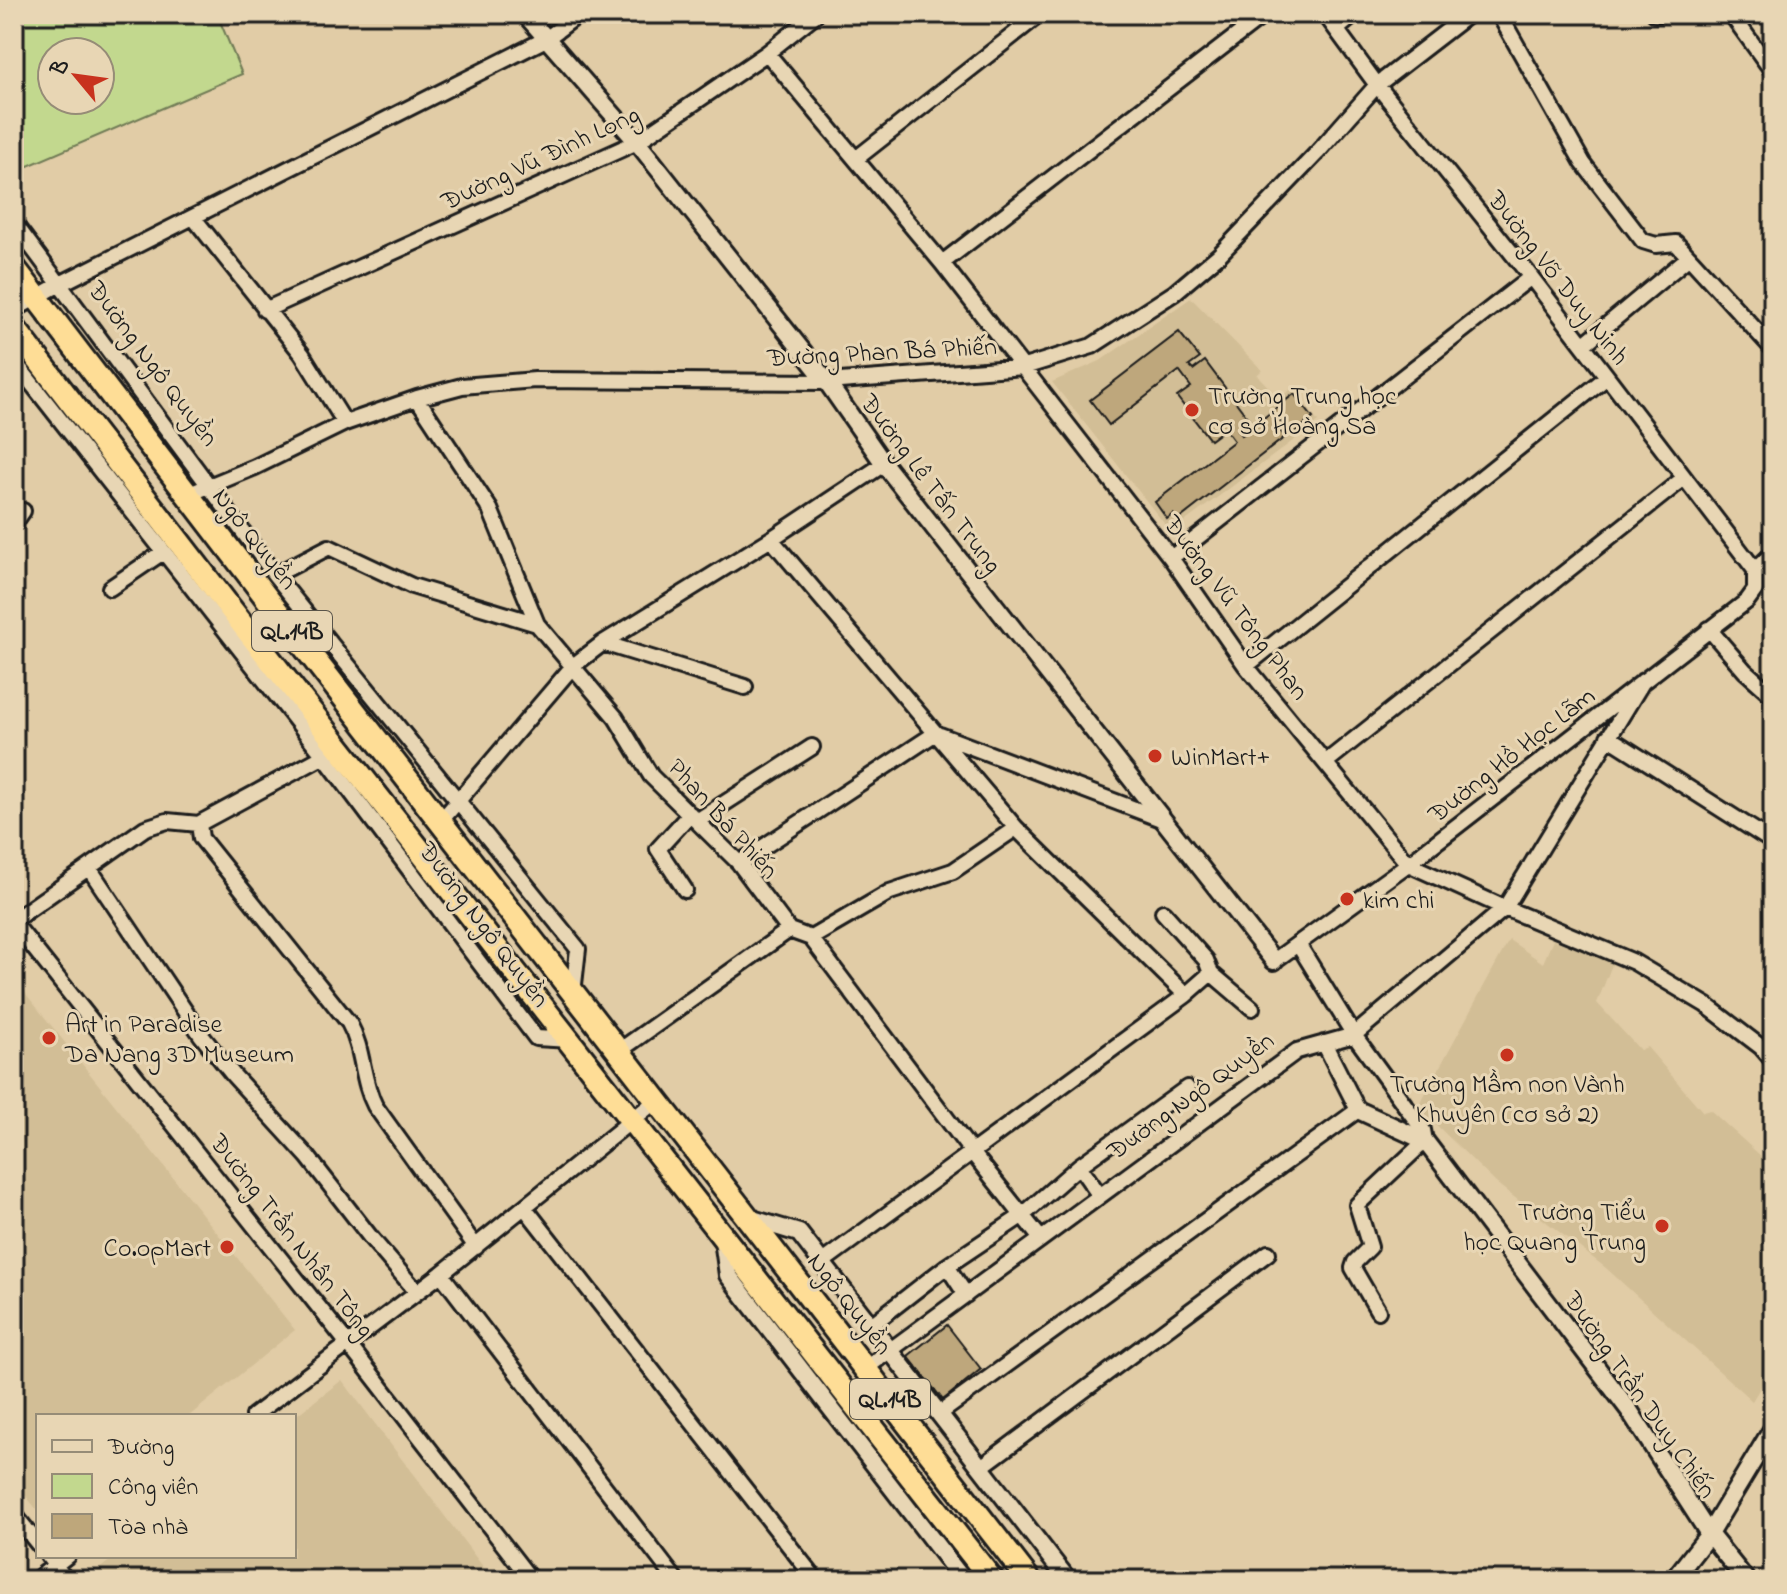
<svg xmlns="http://www.w3.org/2000/svg" width="1787" height="1594" viewBox="0 0 1787 1594" font-family="'Indie Flower',sans-serif">
<style>
.built{fill:#d2be96}
.green{fill:#c2d88e;stroke:#6f7a55;stroke-width:2;fill-rule:evenodd}
.building{fill:#bea77b;stroke:#1c1c1c;stroke-width:2}
.lines{fill:none;stroke-linecap:round;stroke-linejoin:round}
.minor-casing{stroke:#1c1c1c;stroke-width:20}
.tertiary-casing{stroke:#1c1c1c;stroke-width:22}
.trunk-casing{stroke:#1c1c1c;stroke-width:28}
.minor{stroke:#e8d6b4;stroke-width:14}
.tertiary{stroke:#e8d6b4;stroke-width:16}
.trunk{stroke:#fedd96;stroke-width:22}
.poi-dot{fill:#c8321e;stroke:#e8d6b4;stroke-width:3}
.labels{text-anchor:middle;stroke-width:6;stroke-linejoin:round;paint-order:stroke}
.shield{fill:#e8d6b4;stroke:#59544a;stroke-width:2}
.shield-label{font-size:24px;font-weight:bold;fill:#1c1c1c}
.street-label{font-size:26px;fill:#1c1c1c;stroke:#e8d6b4}
.poi-label{font-size:26px;fill:#1c1c1c;stroke:#e8d6b4;text-anchor:start}
</style>
<rect width="100%" height="100%" fill="#e1cca6"/>
<filter id="ink" filterUnits="userSpaceOnUse"><feTurbulence type="fractalNoise" baseFrequency=".0125" numOctaves="2"/><feDisplacementMap in="SourceGraphic" scale="16" xChannelSelector="R" yChannelSelector="G"/><feConvolveMatrix kernelMatrix="1 2 1 2 8 2 1 2 1" color-interpolation-filters="sRGB"/></filter>
<g filter="url(#ink)">
<path class="built" d="M1191 298 1262 370 1257 375 1279 398 1293 388 1318 422 1171 532 1052 382 1100 361Z
M1509 940 1543 963 1553 940 1613 962 1597 1003 1640 1050 1647 1047 1703 1112 1710 1110 1773 1167V1367L1752 1401 1606 1268 1496 1183 1418 1107Z
M14 979 295 1330 189 1416H38V1511L14 1481Z
M342 1380 493 1580H100L94 1573 116 1556H294V1417Z"/>
<path class="green" d="M14 14H217L242 74 28 166 14 164ZM52 52H100V100H52Z"/>
<path class="building" d="M1179 332 1200 358 1189 366 1193 370 1205 361 1250 421 1238 430 1242 435 1294 394 1313 418 1291 435 1279 419 1274 423 1285 437 1178 520 1173 514 1167 519 1155 502 1234 441 1225 429 1210 440 1177 397 1191 387 1179 371 1109 425 1090 400Z
M947 1325 981 1369 943 1400 908 1356Z"/>
<g class="lines">
<defs>
<path id="minor" d="M1325 14 1377 85 1531 277 1755 570
M1499 14 1583 163 1643 241 1656 245 1676 243 1773 349
M1655 14H1661
M1731 14 1773 72
M1337 29 1355 14
M767 53 942 263 1171 558 1246 666 1408 864 1505 908 1634 962 1706 1005 1761 1047 1773 1061
M857 158 1040 14
M193 217 302 354 345 423
M14 223 275 575 578 949 573 993
M942 263 1265 14
M14 310 60 284 546 39 579 14
M265 310 637 142 767 53 816 14
M1583 345 1689 257
M14 361 324 756 536 1038 570 1040
M417 398 490 509 537 624 616 718 651 776 739 863 789 930 811 938 971 1151 1041 1239
M187 495 255 467 345 423 417 398 462 386 535 380 827 382 1024 367 1092 346 1174 293 1219 255 1317 153 1377 85 1469 14
M14 524 23 511
M771 539 1016 828 1186 995
M1171 558 1531 277
M1755 570 1773 553
M275 575 329 547 412 586 537 624
M110 588 163 552
M1709 629 1745 671 1773 696
M603 643 745 687
M1246 666 1607 377
M940 735 1161 819
M1608 737 1773 842
M324 756 202 822 199 824 201 838 349 1023C364 1050 361 1079 375 1106L476 1247
M1326 762 1684 478
M697 821 812 747
M440 822 573 666 603 643 771 539 884 464
M739 863 936 733
M89 868 201 1035 234 1076 308 1157 371 1238 417 1292
M685 890 658 849 690 814
M1163 912 1206 960 1211 973
M14 920 145 828 167 821 199 824
M14 923 348 1344 531 1580
M811 938 890 892 953 871 1016 828
M1298 944 1354 1035 1423 1130 1425 1141 1357 1205 1370 1247 1355 1262 1353 1268 1378 1311
M1274 961 1408 864 1747 601 1755 590V570
M1211 973 1252 1008
M619 1051 789 930
M1079 1166 1100 1196
M525 1208 816 1580
M821 1263 1186 995 1211 973
M947 1266 966 1295
M441 1274 676 1580
M870 1326 947 1266 1023 1215 1079 1166 1187 1088
M866 1368 1297 1051 1354 1035 1505 908 1643 681
M939 1414 1358 1110 1324 1043
M253 1416 441 1274 657 1100
M981 1467 1268 1253
M14 1514 38 1544
M48 1556 66 1580
M36 1580 67 1556"/>
<path id="tertiary" d="M525 14 637 142 827 382 884 464 1274 961
M1358 1110 1425 1141 1629 1410 1709 1534 1746 1580
M749 1218 799 1233 1068 1580
M723 1240 728 1275 963 1580
M1673 1580 1709 1534 1773 1428"/>
<path id="trunk" d="M14 268 269 601 1029 1580
M14 328 243 625 992 1580"/>
</defs>
<use href="#minor" class="minor-casing"/>
<use href="#tertiary" class="tertiary-casing"/>
<use href="#trunk" class="trunk-casing"/>
<use href="#minor" class="minor"/>
<use href="#tertiary" class="tertiary"/>
<use href="#trunk" class="trunk"/>
</g>
</g>
<g class="poi-dot">
<circle cx="1192" cy="410" r="8"/>
<circle cx="1155" cy="756" r="8"/>
<circle cx="1347" cy="899" r="8"/>
<circle cx="49" cy="1038" r="8"/>
<circle cx="1507" cy="1055" r="8"/>
<circle cx="1662" cy="1226" r="8"/>
<circle cx="227" cy="1247" r="8"/>
</g>
<g class="labels">
<g class="shield">
<rect x="252" y="611" width="80" height="40" rx="6"/>
<rect x="850" y="1379" width="80" height="40" rx="6"/>
</g>
<g class="shield-label">
<text x="292" y="639">QL.14B</text>
<text x="890" y="1407">QL.14B</text>
</g>
<g class="street-label">
<text transform="translate(540 157) rotate(-25)" y="9">Đường Vũ Đình Long</text>
<text transform="translate(1559 277) rotate(52)" y="9">Đường Võ Duy Ninh</text>
<text transform="translate(882 351) rotate(-3)" y="9">Đường Phan Bá Phiến</text>
<text transform="translate(154 363) rotate(53)" y="9">Đường Ngô Quyền</text>
<text transform="translate(932 483) rotate(53)" y="9">Đường Lê Tấn Trung</text>
<text transform="translate(256 538) rotate(52)" y="9">Ngô Quyền</text>
<text transform="translate(1237 607) rotate(53)" y="9">Đường Vũ Tông Phan</text>
<text transform="translate(1511 754) rotate(-38)" y="9">Đường Hồ Học Lãm</text>
<text transform="translate(724 818) rotate(48)" y="9">Phan Bá Phiến</text>
<text transform="translate(485 924) rotate(53)" y="9">Đường Ngô Quyền</text>
<text transform="translate(1190 1095) rotate(-36)" y="9">Đường Ngô Quyền</text>
<text transform="translate(293 1235) rotate(52)" y="9">Đường Trần Nhân Tông</text>
<text transform="translate(851 1303) rotate(52)" y="9">Ngô Quyền</text>
<text transform="translate(1641 1394) rotate(55)" y="9">Đường Trần Duy Chiến</text>
</g>
<g class="poi-label">
<text x="1208" y="404">Trường Trung học<tspan x="1208" dy="30">cơ sở Hoàng Sa</tspan></text>
<text x="1171" y="765">WinMart+</text>
<text x="1363" y="908">kim chi</text>
<text x="65" y="1032">Art in Paradise<tspan x="65" dy="30">Da Nang 3D Museum</tspan></text>
<text x="1507" y="1092" text-anchor="middle">Trường Mầm non Vành<tspan x="1507" dy="30">Khuyên (cơ sở 2)</tspan></text>
<text x="1646" y="1220" text-anchor="end">Trường Tiểu<tspan x="1646" dy="30">học Quang Trung</tspan></text>
<text x="211" y="1256" text-anchor="end">Co.opMart</text>
</g>
</g>
<rect width="1787" height="1594" fill="none" stroke="#e8d6b4" stroke-width="48"/>
<rect x="24" y="24" width="1739" height="1546" fill="none" stroke="#1c1c1c" stroke-width="3" filter="url(#ink)"/>
<rect x="36" y="1414" width="260" height="144" fill="#e8d6b4" stroke="#968c77" stroke-width="2"/>
<rect x="52" y="1440" width="40" height="12" fill="#e8d6b4" stroke="#968c77" stroke-width="2"/>
<text x="108" y="1454" font-size="24" fill="#1c1c1c">Đường</text>
<rect x="52" y="1474" width="40" height="24" fill="#c2d88e" stroke="#968c77" stroke-width="2"/>
<text x="108" y="1494" font-size="24" fill="#1c1c1c">Công viên</text>
<rect x="52" y="1514" width="40" height="24" fill="#bea77b" stroke="#968c77" stroke-width="2"/>
<text x="108" y="1534" font-size="24" fill="#1c1c1c">Tòa nhà</text>
<g transform="translate(76 76) rotate(299)"><circle r="38" fill="#e8d6b4" stroke="#968c77" stroke-width="2"/>
<path d="M0-6L14 30L0 20L-14 30Z" fill="#c8321e"/>
<text y="-12" font-size="22" font-weight="bold" text-anchor="middle" fill="#1c1c1c">B</text>
</g>
</svg>
